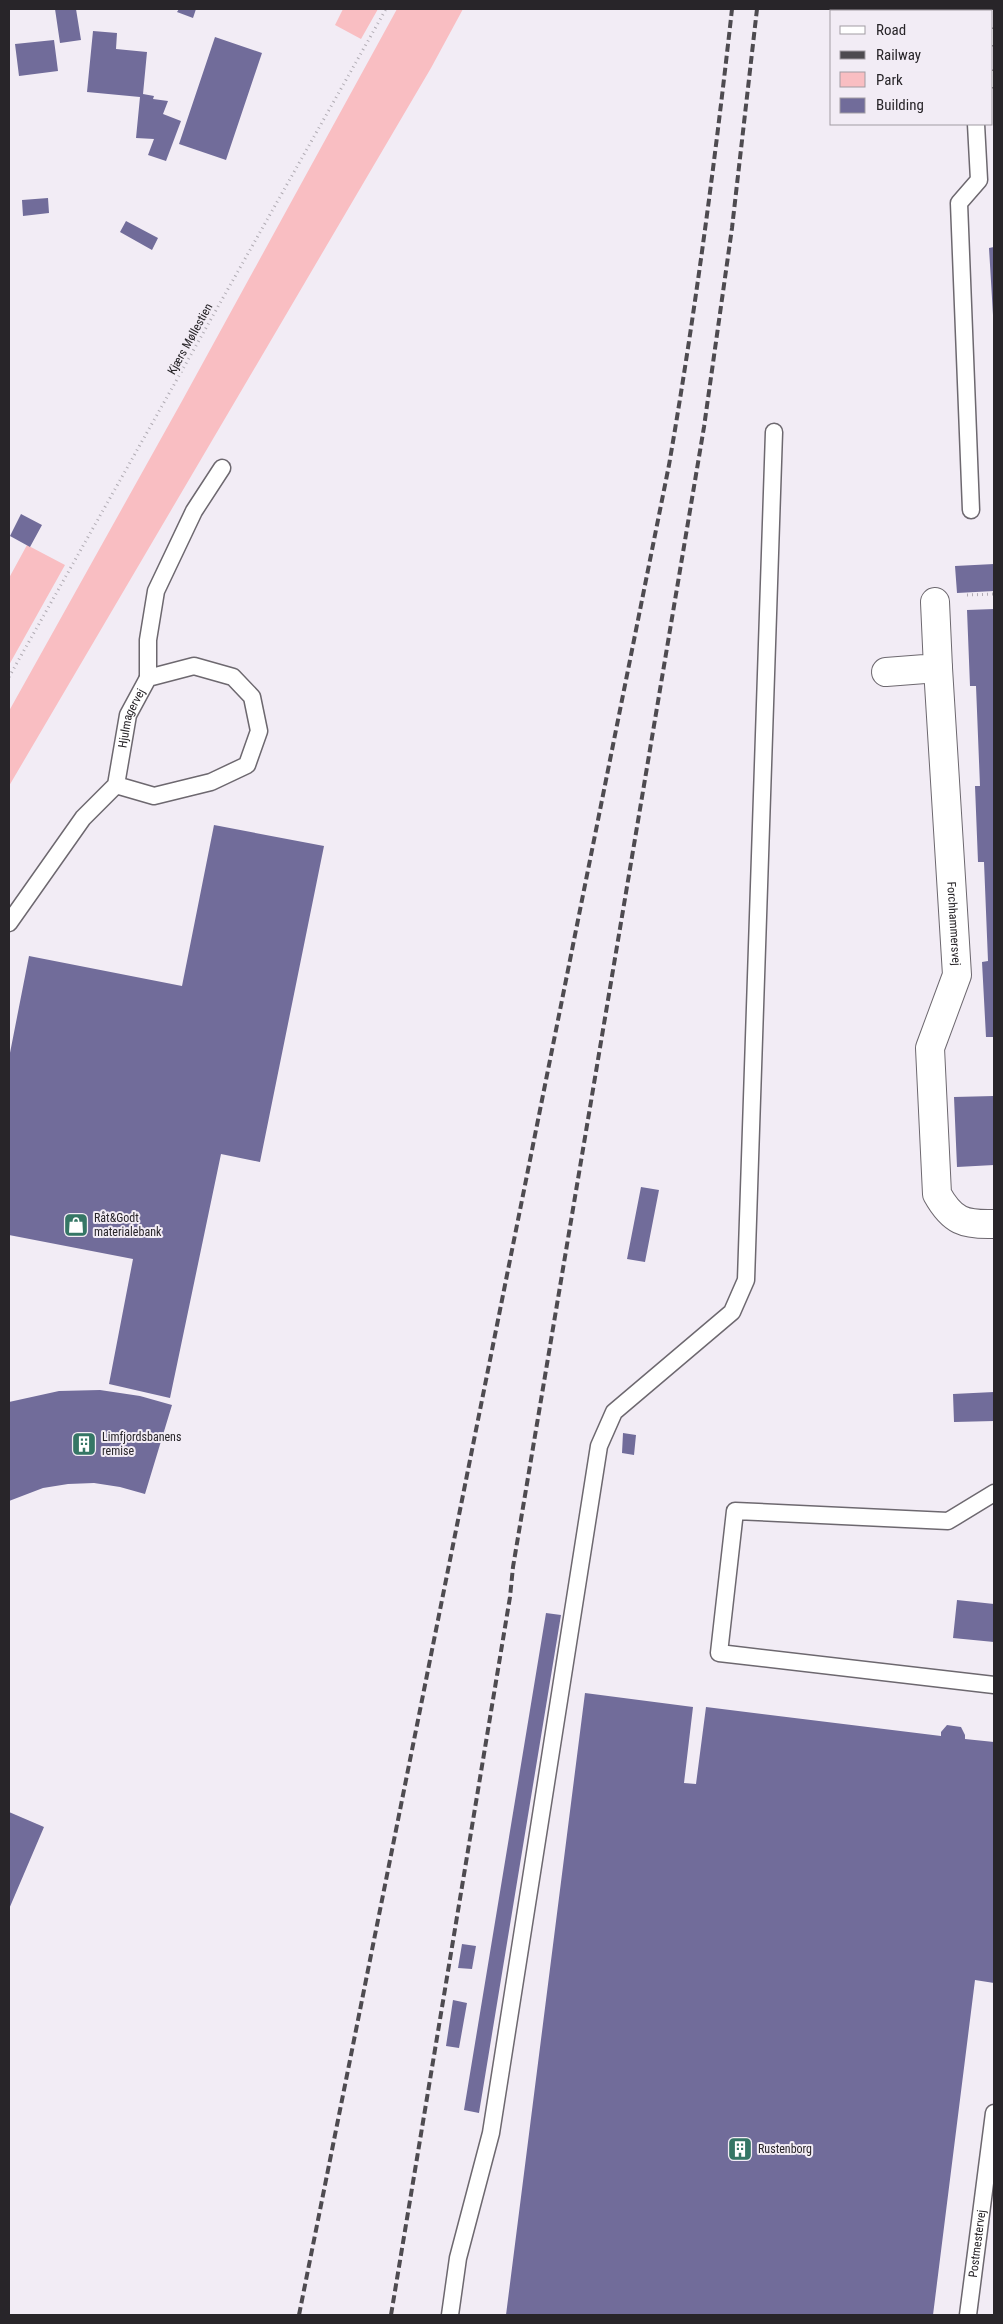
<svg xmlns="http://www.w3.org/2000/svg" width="1003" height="2324" viewBox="0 0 1003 2324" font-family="'Roboto Condensed',sans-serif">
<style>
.green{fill:#f9bec2}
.building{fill:#716c9a}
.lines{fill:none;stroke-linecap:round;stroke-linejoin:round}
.lane-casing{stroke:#6d686f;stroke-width:19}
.street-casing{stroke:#6d686f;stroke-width:30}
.path{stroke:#b1acb4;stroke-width:3;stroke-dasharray:1 4;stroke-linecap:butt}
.lane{stroke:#fff;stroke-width:16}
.street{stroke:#fff;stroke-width:28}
.rail{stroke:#4e4b50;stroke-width:4;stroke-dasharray:8 4;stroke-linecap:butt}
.labels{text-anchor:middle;stroke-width:4;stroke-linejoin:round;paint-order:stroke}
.street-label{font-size:12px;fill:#282529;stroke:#f2ecf5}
.poi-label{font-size:12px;fill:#282529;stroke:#f2ecf5;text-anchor:start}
</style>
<rect width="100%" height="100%" fill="#f2ecf5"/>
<path class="green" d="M343 9H378L361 39 335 25Z
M397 9H463L431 68 9 786V711L182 401Z
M27 545 65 565 9 665V578Z"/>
<path class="building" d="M55 9H76L81 40 60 43Z
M179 9H196L193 18 177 12Z
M917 9H941V11H917Z
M93 31 117 33 116 49 147 52 143 94 154 96 153 99 168 101 163 114 181 121 166 161 148 155 154 139 136 138 140 97 87 92Z
M215 37 262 53 226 160 179 144Z
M54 40 58 71 19 76 15 44Z
M48 198 49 213 23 216 22 200Z
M126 221 158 238 152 250 120 232Z
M994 247V315H993L989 248Z
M21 514 42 525 30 547 10 536Z
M994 564V591L957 593 955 566Z
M994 609V1037H986L982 962 988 961 984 862H978L975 786H980L976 686H970L967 610Z
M214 825 324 846 260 1162 221 1154 170 1398 109 1384 133 1259 9 1235V1058L29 956 182 986Z
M994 1096V1165L957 1167 954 1097Z
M641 1187 659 1190 645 1262 627 1259Z
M100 1390 140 1396 172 1405 145 1494 120 1487 94 1483 68 1484 43 1488 9 1501V1402L59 1391Z
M994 1392V1421L954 1422 953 1394Z
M623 1433 636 1435 634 1455 622 1453Z
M957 1600 994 1604V1642L953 1638Z
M546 1613 561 1615 479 2113 464 2110Z
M585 1693 693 1707 684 1783 696 1784 706 1707 941 1736V1732L947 1725 961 1727 965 1735V1739L994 1742V1983L975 1980 933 2315H506Z
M9 1812 44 1827 9 1909Z
M462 1944 476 1946 472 1969 458 1968Z
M453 2000 467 2003 459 2048 446 2046Z"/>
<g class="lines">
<defs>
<g id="lane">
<path d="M974 9V11"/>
<path d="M992 37H994"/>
<path d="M992 79H994"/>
<path d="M971 510 959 203 979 180 976 124"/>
<path d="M148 678V640L156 591 194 511 222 468"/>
<path id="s1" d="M9 923 83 818 116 785 128 715 148 678 194 666 233 677 252 697 259 731 247 765 211 782 154 796 116 785"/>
<path d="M994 1493 948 1521 735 1511 719 1653 994 1685"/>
<path d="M450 2315 458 2258 491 2133 599 1446 614 1412 732 1312 746 1280 774 432"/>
<path id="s2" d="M968 2315 994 2113"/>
</g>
<g id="street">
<path id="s3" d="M938 668 957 975 930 1048 937 1194C952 1221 964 1225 994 1224"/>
<path d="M886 672 938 668 935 602"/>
</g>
</defs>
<use href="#lane" class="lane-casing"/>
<use href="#street" class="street-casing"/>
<path class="path" d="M967 595 994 594
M9 677 386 9"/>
<use href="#lane" class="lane"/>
<use href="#street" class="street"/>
<path class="rail" d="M299 2315 669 465C695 314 715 162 732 9
M391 2315 510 1597 513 1567 704 427 732 228 757 9"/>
</g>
<defs>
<symbol id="shop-square" viewBox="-11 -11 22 22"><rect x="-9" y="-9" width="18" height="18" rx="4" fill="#357665" stroke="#f2ecf5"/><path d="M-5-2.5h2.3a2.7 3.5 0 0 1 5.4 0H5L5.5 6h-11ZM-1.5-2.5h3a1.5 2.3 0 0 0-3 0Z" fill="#fff"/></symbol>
<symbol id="building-square" viewBox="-11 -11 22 22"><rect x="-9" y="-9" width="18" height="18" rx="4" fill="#357665" stroke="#f2ecf5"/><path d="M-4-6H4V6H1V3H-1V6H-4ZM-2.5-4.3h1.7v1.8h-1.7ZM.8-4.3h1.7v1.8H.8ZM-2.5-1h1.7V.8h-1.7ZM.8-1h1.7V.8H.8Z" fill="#fff"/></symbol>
</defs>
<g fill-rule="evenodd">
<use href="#shop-square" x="62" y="1211" width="28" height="28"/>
<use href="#building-square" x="70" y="1430" width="28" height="28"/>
<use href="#building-square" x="726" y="2135" width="28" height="28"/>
</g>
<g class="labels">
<g class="street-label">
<text transform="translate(190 339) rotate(-61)" y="4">Kjærs Møllestien</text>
<text dy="4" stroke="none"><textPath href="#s1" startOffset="244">Hjulmagervej</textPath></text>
<text dy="4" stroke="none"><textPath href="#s3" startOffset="256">Forchhammersvej</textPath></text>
<text dy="4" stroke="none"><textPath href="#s2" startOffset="72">Postmestervej</textPath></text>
</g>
<g class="poi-label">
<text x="94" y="1222">Råt&amp;Godt<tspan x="94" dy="14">materialebank</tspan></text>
<text x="102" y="1441">Limfjordsbanens<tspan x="102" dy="14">remise</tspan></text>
<text x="758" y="2153">Rustenborg</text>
</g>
</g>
<rect width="1003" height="2324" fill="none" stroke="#282529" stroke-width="20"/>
<rect x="830" y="10" width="162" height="115" fill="#f2ecf5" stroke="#a19ca3"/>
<rect x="840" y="26" width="25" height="8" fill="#ffffff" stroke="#a19ca3"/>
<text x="876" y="35" font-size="15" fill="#282529">Road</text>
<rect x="840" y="51" width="25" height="8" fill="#4e4b50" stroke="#a19ca3"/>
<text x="876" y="60" font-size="15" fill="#282529">Railway</text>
<rect x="840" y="72" width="25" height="15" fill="#f9bec2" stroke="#a19ca3"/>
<text x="876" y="85" font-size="15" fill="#282529">Park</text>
<rect x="840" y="98" width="25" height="15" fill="#716c9a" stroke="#a19ca3"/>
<text x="876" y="110" font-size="15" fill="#282529">Building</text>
</svg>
